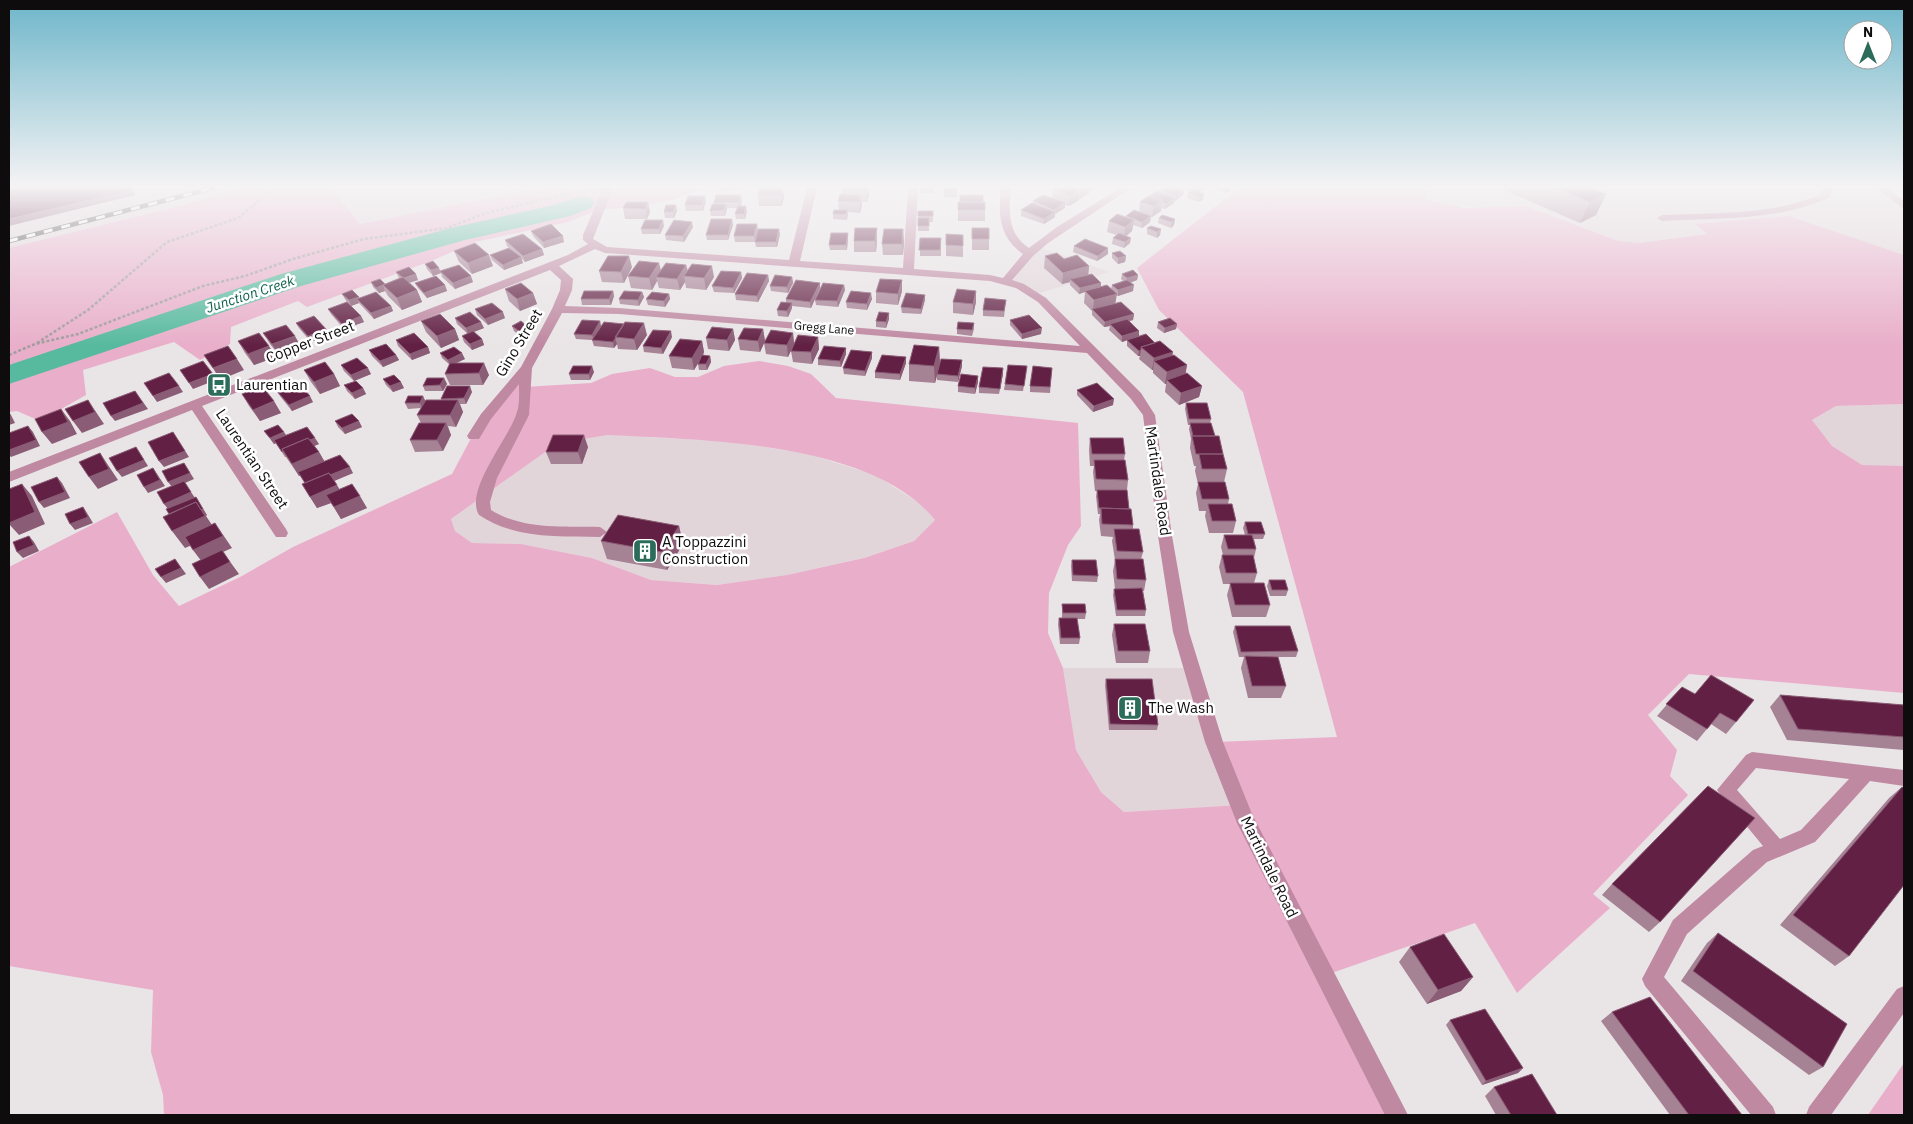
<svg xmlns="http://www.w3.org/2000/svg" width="1913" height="1124" viewBox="0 0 1913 1124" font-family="'IBM Plex Sans',sans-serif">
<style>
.built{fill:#e2d5da}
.green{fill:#e9afca;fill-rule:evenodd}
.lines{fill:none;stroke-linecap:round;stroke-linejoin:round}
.river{fill:#57ba9e;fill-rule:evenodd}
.path{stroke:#a19d9f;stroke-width:2.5;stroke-dasharray:3 2;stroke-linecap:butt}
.minor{fill:#bf89a2;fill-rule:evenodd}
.rail-casing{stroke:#444243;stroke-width:4.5}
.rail{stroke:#fff;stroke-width:3;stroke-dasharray:9;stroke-linecap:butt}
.wall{fill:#a68295}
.shaded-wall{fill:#8a5c75}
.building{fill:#622144;stroke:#8a5c75}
.labels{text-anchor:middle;stroke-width:5;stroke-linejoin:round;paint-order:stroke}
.far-street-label{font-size:12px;fill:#0e0c0d;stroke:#fff}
.far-water-label{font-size:14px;font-style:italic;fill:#0e604d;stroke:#fff}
.street-label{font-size:15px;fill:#0e0c0d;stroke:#fff}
.poi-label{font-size:15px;fill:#0e0c0d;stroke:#fff;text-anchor:start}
</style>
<rect width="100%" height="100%" fill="#e9e4e6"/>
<path class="built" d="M9 188H239L184 205 9 248Z
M331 188H539L359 224Z
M1427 188H1904V255L1789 216 1696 224 1709 234 1639 243 1618 241 1526 206 1493 208 1447 205 1431 201 1425 196Z
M1039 247 1110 272 1036 294 1007 280Z
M1904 404V466H1862L1832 446 1812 420 1836 406Z
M608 435 729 441 808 454 875 475 924 506 935 520 914 541 863 558 787 575 717 585 651 580 592 558 521 544 472 543 455 531 451 519 558 443Z
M1063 668H1193L1241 805 1124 812 1101 792 1076 750Z"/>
<path class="green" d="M239 188H331L360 224 539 188H705L673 200 643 206 599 210 568 222 475 242 431 261 307 307 298 301 231 327 230 344 200 360 174 342 83 370 86 395 40 421 17 411 9 412V248L184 205Z
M1239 188H1427L1425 196 1431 201 1465 208 1526 206 1618 241 1639 243 1708 234 1695 224 1789 216 1904 255V404L1836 406 1812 420 1832 446 1862 465 1904 466V693L1689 674 1648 715 1677 750 1670 776 1688 795 1593 894 1610 908 1517 993 1475 923 1326 975 1399 1115H164L163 1095 151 1052 153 990 9 966V567L117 512 153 575 179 606 240 577 293 547 452 474 477 427 524 368V387L591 383 612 374 650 368 675 377H698L724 366 759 361 788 366 811 374 836 398 1078 423 1081 526 1068 545 1049 593 1048 633 1063 668 1076 750 1101 792 1124 812 1240 805 1216 742 1337 737 1243 392 1159 310 1137 268ZM608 435C701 440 872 441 935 520L914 541 864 558 787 575 717 585 651 580 592 558 521 544 472 543 455 531 451 519 558 443Z
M1904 1063V1115H1868Z"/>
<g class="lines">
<path class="river" d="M582 196 591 198 594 203 591 208 570 216 465 240 301 286 9 384V365L281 274 451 228 554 205Z"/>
<path class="path" d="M37 343 88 310 167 242 238 218 274 188
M9 355 35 344 78 334 203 286 245 276 293 259 364 239 447 228 486 213 593 188"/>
<path class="minor" d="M603 188H613L593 239 607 247 789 260 807 188H817L800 261 903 268 908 188H918L914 269 990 275 1003 278 1023 254C999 237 998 215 1001 188H1011C1009 212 1007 233 1029 248L1057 227 1120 188H1131L1048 243 1033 256 1012 280 1024 284 1046 298 1141 393 1155 415 1172 536 1189 632 1223 742 1252 814 1408 1115H1385L1237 823 1205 742 1173 632 1158 536 1143 415 1131 399 1087 353 619 314 562 313 532 368 529 415 497 478 490 502 491 510C523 530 563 526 600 527L607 532 600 537C558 536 515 539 479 515 464 491 508 439 516 415 520 406 519 394 519 384L491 419 479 439H469L467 436 481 414 521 367 552 309 560 290 561 280 550 270 202 406 286 529 288 533 286 537H276L192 410 9 482V472L568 255 588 244 583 240V235ZM595 249 605 253 990 281 1016 288 1038 302 1080 346 619 308 565 306 572 290 573 279 559 266Z
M1823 188H1833L1829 198C1776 221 1718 218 1662 221L1657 218 1662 215C1715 212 1771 216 1821 194Z
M1876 188H1887L1904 201V209Z
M1752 752 1904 770V786L1870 781 1815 842 1767 862 1687 934 1664 977 1773 1107 1776 1115H1751L1645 986 1642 979 1673 920 1753 850 1763 846 1717 790 1746 755ZM1756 768 1849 779 1801 830 1780 839 1737 790Z
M1904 986V1013L1831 1115H1806L1809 1107 1897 989Z"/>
<defs>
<path id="rail" d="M9 241 213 188"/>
</defs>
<use href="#rail" class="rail-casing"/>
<use href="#rail" class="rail"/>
</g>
<path class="wall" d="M721 188H739V190L721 191Z
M760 188 784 196 782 206H759L758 195Z
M868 188 869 195 867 202H862V205L860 213 848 212V216L847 220 833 219V214L839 210 838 201 842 194V191Z
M920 188H934V193H921Z
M944 188H957V197H944Z
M1055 188H1098L1093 191 1089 190V193L1079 199V200L1069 206 1065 205V208L1055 214V217L1044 224 1021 216V210L1033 203V201L1052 198 1053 189Z
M1181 188H1206L1200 192 1204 194 1203 199 1199 202 1187 198 1188 193 1191 191Z
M1216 188H1231V190L1227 193 1216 189Z
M1505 188H1591L1606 194 1596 215 1580 223 1504 190Z
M1160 190H1184L1183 195 1175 201H1174V203L1165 209 1161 208V211L1152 217H1151L1150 222 1142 228 1133 225 1132 231 1126 236 1130 243 1124 248 1112 244 1113 238 1117 235 1107 232 1109 221 1126 217V216L1139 212 1140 202 1149 196 1159 192Z
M741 195 742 200 741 206 747 211 745 219H736L735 214 737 208H727L725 216H711L710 211 714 204V203Z
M705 196 706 201 703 211H686L685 205Z
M648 202 650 212 647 219H625L623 208Z
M958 202H983L985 210V221H958Z
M676 205 677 211 674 218H665L664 212Z
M933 211V222H929V231H918V216Z
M1159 218 1175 219 1174 225 1171 228 1158 223Z
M732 219 733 225 728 240H707L706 235Z
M757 224 755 242H735L734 236Z
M664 226 660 234H642L641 229Z
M693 227 684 242 666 240 665 235Z
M972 228 989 239V250H972Z
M1147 228 1161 229 1160 235 1157 238 1147 234Z
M531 231 564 242 544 248 533 236Z
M848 233V238L847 250H830L829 245Z
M780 234 777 247H756L755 242Z
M946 234 963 235V257L946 256Z
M920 238H941V256H920Z
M877 239 876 252H854V241Z
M505 240 542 249 544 255 525 262 521 258 523 263 504 270 492 260 490 255 514 252 507 246Z
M904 240 903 255H883L882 244Z
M1074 246 1108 248V254L1097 261 1073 252Z
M454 251 493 266 472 274 459 262Z
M1112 253 1126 256 1125 262 1118 264 1112 258Z
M1045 256 1064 259 1089 266 1088 275 1101 287 1111 289 1112 285 1123 281 1121 279 1122 274 1138 275 1137 280 1130 283 1133 291 1118 296 1116 295 1115 303 1134 314 1133 320 1129 321 1139 331V336L1122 342 1109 330 1110 326 1104 327 1092 315V311L1084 303 1085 292 1079 294 1070 285V282L1062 284 1044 268Z
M425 264 440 271 473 282 455 289 442 277 441 273 433 276 427 269Z
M686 265 688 271 714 277 706 290 686 288 685 282 680 290 659 288 657 281 652 290 631 288 628 276Z
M632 267 624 283 602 282 599 271Z
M396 272 418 280 409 283 417 290 422 302 402 310 388 296 385 291 379 293 373 287 371 282 385 284 399 278Z
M741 272 742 278 734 293 714 292 712 286Z
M768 275 769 281 758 302 736 300 735 294Z
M792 277 793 283 788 293 771 291 770 286Z
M902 280V291L898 305 876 303V292Z
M415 283 445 285 447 291 427 298 418 288Z
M844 285 845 290 838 307 816 305 815 300Z
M820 288 811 308 792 306V308L788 317 778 316 777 310 786 302V299Z
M505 289 533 293 537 304 520 311 509 301Z
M613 291 614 296 611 305H582L581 299Z
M642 292 644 297 639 306 620 304 619 299Z
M342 294 391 306 393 311 374 319 359 303 351 306 361 316 364 322 344 329 331 314 328 309 347 302 345 299Z
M669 294 670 299 665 307 648 305 646 299Z
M925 295V300L921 314 902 313 901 307Z
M872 299 867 310 847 308 846 302Z
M1006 300 1004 317 983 316V310Z
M953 302H976L973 315 953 313Z
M475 309 505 318 488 325 477 315Z
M889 313V319L886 328 876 327V321Z
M455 318 484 328 474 332 482 339 484 345 472 350 464 342 462 336 468 334 457 324Z
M1010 320 1041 334 1022 339 1010 325Z
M421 321 455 329 459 340 441 348 426 332Z
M600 321 601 326 647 335 637 350 618 349 617 344 614 348 594 346 592 340 576 339 574 334Z
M1158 322 1177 324 1176 329 1164 333 1157 328Z
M296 323 326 329 329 335 311 342 299 328Z
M974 323V329L972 336 957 334V329Z
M512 326 528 327 530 332 521 337 514 331Z
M733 329 735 340 729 351 708 349 706 338Z
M763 329 765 341 760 352 740 350 738 339Z
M263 333 301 347 279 355 270 344Z
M793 333 794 344 788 357 766 354 764 343Z
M672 337 663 354 644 352 643 346Z
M818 337 819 349 812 364 793 362 791 351Z
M396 340 428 347 430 353 412 360 398 346Z
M1127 340 1155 343 1173 352 1172 355 1187 365 1185 374 1202 386 1199 397 1179 405 1165 392 1166 384H1165L1153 373V370H1152L1139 359 1140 356H1138L1127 346Z
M238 341 276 357 254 365 245 353Z
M702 341 704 352 703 356H710L711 362 707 370H699L698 364 694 370 672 368 669 356Z
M939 347 940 364 935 383 909 381V364Z
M369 350 396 355 399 360 383 367 372 356Z
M872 352V358L865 376 844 374 843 368Z
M440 353 465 359 455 363 489 375 483 385H450L445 374 450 365 442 358Z
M846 354 841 367 818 365V359Z
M906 357V363L900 380 875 378V372Z
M341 365 371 374 354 381 344 371Z
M962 366 958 382 937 380V374Z
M1052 368 1050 393 1030 392V386Z
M304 370 334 374 340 386 320 394 311 382Z
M594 372 590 380H571L569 374Z
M1026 372 1023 391 1004 390 1005 384Z
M1003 374 999 394 979 393V387Z
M978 376V382L975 394 958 392V386Z
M444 378 447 384 443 391H425L423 386Z
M383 379 404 388 393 392 386 385Z
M344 385 363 388 366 394 355 399 347 391Z
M276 390 313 402 292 411 280 396Z
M1077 390 1113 405 1093 412 1077 395Z
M472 392 466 404H460L463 412 456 427 448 426 451 435 443 451 415 452 410 440 421 423 417 415 421 408 408 409 405 403 442 400 441 399Z
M242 394 281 413 260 421 249 406Z
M1186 403 1211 419 1210 423 1227 469 1224 482 1229 499 1228 504 1236 521 1233 533H1209L1205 516 1206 511H1199L1196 493 1198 484 1195 471 1196 466H1194L1190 448 1191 439 1189 429 1190 425H1188L1185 409Z
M335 421 362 427 345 434 338 427Z
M264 431 286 435 319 444 314 446 319 452 324 461 353 473 334 481 339 489 367 508 341 519 331 503 317 508 302 484 305 483 300 475 299 476 286 457H285L276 443 274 444Z
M1090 438 1125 454 1124 460 1128 480 1127 490 1129 509 1133 525V529L1143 552 1141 559 1146 580 1144 591H1143L1146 610 1145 616H1116L1113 595 1114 589H1115L1113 571 1115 560 1112 541 1113 537 1101 536 1099 520 1100 514H1098L1096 496 1097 491H1095L1093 472 1094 466H1090L1089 450Z
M588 447 582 464H551L546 452Z
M1245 522 1265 534 1263 539H1254L1256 549 1254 558 1257 573 1254 583 1270 605 1266 617H1232L1227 595 1230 584H1223L1219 567 1222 555H1223L1221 547 1224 535H1245L1243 528Z
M679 526 683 544 667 570 607 559 601 541Z
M1072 560 1098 576 1097 582 1072 581 1071 566Z
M1269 580 1288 590 1286 596H1270L1267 586Z
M1062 604 1086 613 1085 619H1077L1080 638 1079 644H1060L1058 624 1059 618H1062Z
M1114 624 1150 651 1148 663H1116L1112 635Z
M1235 626 1298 651 1296 657H1278L1286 686 1281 698H1248L1241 668 1244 657H1239L1233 632Z
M1106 679 1158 725 1157 730H1109L1105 685Z
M1682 687 1736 722 1726 734 1711 724 1697 741 1657 716Z
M1780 695 1904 705V750L1787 740 1770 707Z
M1902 787 1849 956 1835 966 1780 925 1889 798Z
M1612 884 1660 922 1649 932 1602 895Z
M1718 933 1823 1067 1809 1075 1681 981 1707 943Z
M1410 947 1473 977 1461 991 1427 1004 1399 962Z
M1612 1012 1742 1115H1670L1601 1021Z
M1450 1020 1523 1068 1518 1073 1482 1085 1446 1025Z
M1494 1087 1557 1115H1496L1485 1096Z"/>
<path class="shaded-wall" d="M131 188H132L135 195 9 226V219Z
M783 188 784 196 782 206 781 195Z
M867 188H868L869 195 867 202Z
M1081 188H1090L1089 193 1080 199Z
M1199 188H1206L1198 193Z
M1228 188H1231V190L1227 193Z
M1080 189 1079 200 1069 206 1070 196Z
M1184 190 1183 195 1175 201 1176 196Z
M1204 194 1203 199 1199 202 1200 197Z
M1606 194 1596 215 1580 223 1590 202Z
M741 195 742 200 740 208 739 202Z
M861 195 862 205 860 213 859 202Z
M705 196 706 201 703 211 702 205Z
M1175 198 1174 203 1165 209 1166 204Z
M1162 200 1161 211 1152 217 1154 206Z
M648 202 650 212 647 219 645 209Z
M1065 202V208L1055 214V217L1044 224V219L1054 213V210Z
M726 204 727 209 725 216 724 210Z
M676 205 677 211 674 218 673 212Z
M746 206 747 211 745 219 744 214Z
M1151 216 1150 222 1142 228V222Z
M732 219 733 225 728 240V235Z
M1175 219 1174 225 1171 228 1172 222Z
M663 220 664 226 660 234 659 229Z
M1134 220 1132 231 1124 238 1125 227Z
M692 222 693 227 684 242 683 236Z
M757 224 758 230 755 242 754 236Z
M877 228V239L876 252 875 241Z
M779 229 780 234 777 247 776 242Z
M903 229 904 240 903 255 902 244Z
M1161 229 1160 235 1157 238V232Z
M848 233V238L847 250 846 245Z
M563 236 564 242 544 248 543 242Z
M1131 238 1130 243 1124 248 1125 242Z
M1108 248V254L1097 261 1098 256Z
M542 249 544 255 525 262 523 256Z
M489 255 493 266 472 274 468 263Z
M629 256 632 267 624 283 621 272Z
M1126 256 1125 262 1118 264V258Z
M521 257 523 263 504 270 503 265Z
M659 263 662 274 656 277 657 281 652 290 649 278Z
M686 265 689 276H684L685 282 680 290 677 279Z
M712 266 714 277 706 290 704 278Z
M1089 266 1088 277 1070 279V282L1062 284 1063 273Z
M439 268 441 273 433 276 431 270Z
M741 272 742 278 734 293 733 288Z
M416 274 418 280 405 284 403 279Z
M768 275 769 281 758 302 757 296Z
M1138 275 1137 280 1126 284 1127 278Z
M471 276 473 282 455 289 453 283Z
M792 277 793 283 788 293 787 287Z
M902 280V291L898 305V294Z
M820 283V288L811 308 810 302Z
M1101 283V288L1085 291V292L1079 294 1080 288Z
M383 285 385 291 379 293 376 288Z
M445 285 447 291 427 298 424 293Z
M844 285 845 290 838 307 837 301Z
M1134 285 1133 291 1118 296V290Z
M417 290 422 302 402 310 397 298Z
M613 291 614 296 611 305 609 299Z
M976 291V302L973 315V304Z
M642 292 644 297 639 306 638 300Z
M533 293 537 304 520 311 517 299Z
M871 293 872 299 867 310V304Z
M669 294 670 299 665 307 664 301Z
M1117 294 1115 305 1093 310 1094 300Z
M925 295V300L921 314V309Z
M359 297 362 302 357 299 359 303 351 306 349 300Z
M792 303V308L788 317 787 311Z
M391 306 393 311 374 319 371 313Z
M503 312 505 318 488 325 485 319Z
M889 313V319L886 328V322Z
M1134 314 1133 320 1111 326 1110 324V326L1104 327 1105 322Z
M361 316 364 322 344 329 342 324Z
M600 321 601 327 594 340 592 335Z
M481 322 484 328 468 334 466 328Z
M644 323 647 335 637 350 634 339Z
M1177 324 1176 329 1164 333 1165 328Z
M528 327 530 332 521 337 519 331Z
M1042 328 1041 334 1022 339V334Z
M326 329 329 335 311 342 308 336Z
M455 329 459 340 441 348 437 336Z
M733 329 735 340 729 351 727 340Z
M763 329 765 341 760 352 758 341Z
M671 331 672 337 663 354 661 348Z
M1139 331V336L1122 342V336Z
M793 333 794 344 788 357 787 345Z
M295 336 301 347 279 355 272 344Z
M818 337 819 349 812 364 811 352Z
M615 338 617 344 614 348 613 342Z
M482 339 484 345 472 350 470 344Z
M702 341 704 352 694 370 692 358Z
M269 346 276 357 254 365 248 354Z
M428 347 430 353 412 360 410 354Z
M939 347 940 364 935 383 934 366Z
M846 348V354L841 367 840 361Z
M1141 350 1140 356H1138L1139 351Z
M872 352V358L865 376V371Z
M1173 352 1171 363 1154 361 1153 370H1152L1154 358Z
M462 353 465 359 450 366 448 360Z
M396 355 399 360 383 367 380 361Z
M710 356 711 362 707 370 706 364Z
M906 357V363L900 380V374Z
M237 359 244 370 220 380 213 368Z
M962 360V366L958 382V376Z
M484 363 489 375 483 385 479 373Z
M1187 365 1185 377 1167 380 1166 384H1165L1167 372Z
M592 366 594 372 590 380 589 374Z
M368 368 371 374 354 381 351 375Z
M1003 368V374L999 394 1000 389Z
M213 374 216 380 193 389 189 383Z
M334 374 340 386 320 394 314 382Z
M978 376V382L975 394V388Z
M444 378 447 384 443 391 440 385Z
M401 382 404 388 393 392 390 386Z
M179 386 183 392 157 402 153 396Z
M470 386 472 392 466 404 464 398Z
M1202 386 1199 397 1179 405 1181 393Z
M363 388 366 394 355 399 352 393Z
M135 391 148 409 115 421 111 416Z
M310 396 313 402 292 411 289 405Z
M423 396 426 402 422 408 420 403Z
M1114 399 1113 405 1093 412 1094 406Z
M88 400 104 424 82 433 73 421Z
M458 400 463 412 456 427 450 415Z
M274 401 281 413 260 421 253 410Z
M61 409 70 421 77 434 52 444 42 432Z
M9 412 11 415 15 423 9 425Z
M359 421 362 427 345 434 342 428Z
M446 423 451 435 443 451 437 440Z
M28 426 33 432 40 446 11 457 9 455V450Z
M173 432 189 457 164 467 159 461Z
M284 432 288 438 274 444 270 438Z
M584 435 588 447 582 464 578 452Z
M315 438 319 444 287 457 283 451Z
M136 447 148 466 122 477 117 471Z
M319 452 326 464 299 476 292 464Z
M100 453 118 480 98 489 89 477Z
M184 463 194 479 185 483 195 498 169 510 164 504 173 488 168 482Z
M350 467 353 473 310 491 307 485Z
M153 468 165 486 148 493 144 487Z
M57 477 62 483 70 498 44 508 39 502Z
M22 484 32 496 45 524 19 535 9 524V523Z
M337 485 344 497 326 495 331 503 317 508 310 497Z
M360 496 367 508 341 519 334 507Z
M196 497 207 515 206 516 218 534 185 548 172 531 174 522Z
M83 507 87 513 93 523 75 530 70 524Z
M215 523 232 548 223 552 239 574 209 589 200 577 202 562 193 550Z
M679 526 683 544 667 570 662 552Z
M29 536 34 542 39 551 23 558 17 552Z
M175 559 186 574 166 583 161 577Z
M1473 977 1461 991 1427 1004 1438 990Z
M1523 1068 1518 1073 1482 1085 1486 1081Z"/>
<path class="building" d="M9 188H131L132 190 9 219Z
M760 188H783L781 195H758Z
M843 188H867V191H842Z
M944 188H957V192H944Z
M1055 188H1075L1080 189 1070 196 1053 189Z
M1163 188H1177L1184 190 1176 196 1160 190Z
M1556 188H1591L1606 194 1590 202Z
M1193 190 1204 194 1200 197 1188 193Z
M1157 191 1175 198 1166 204 1162 202V200L1149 196Z
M840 194 861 195 859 202 838 201Z
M716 195H741L739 202 714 203Z
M960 195H983V202H960Z
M1043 195 1065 202 1054 210 1033 201Z
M688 196H705L702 205H685Z
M1148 196 1162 200 1154 206 1140 202Z
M626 202H648L645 209 623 208Z
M958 202H985V210H958Z
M1032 203 1055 212 1044 219 1021 210Z
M712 204H726L724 210 710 211Z
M666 205H676L673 212H664Z
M738 206H746L744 214H735Z
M834 210H847L846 214H833Z
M1134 210 1151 216 1142 222 1126 216Z
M918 211H933V216H918Z
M1117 214 1134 220 1125 227 1109 221Z
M1162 215 1175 219 1172 222 1159 218Z
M918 218H929V226H918Z
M711 219H732L728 235H706Z
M645 220H663L659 229H641Z
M674 220 692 222 683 236 665 235Z
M551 224 563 236 543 242 531 231Z
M737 224H757L754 236H734Z
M1151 226 1161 229 1157 232 1147 228Z
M855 228H877L875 241H854Z
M972 228H989V239H972Z
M758 229H779L776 242H755Z
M884 229H903L902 244H882Z
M831 233H848L846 245H829Z
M1119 233 1131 238 1125 242 1113 238Z
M523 234 542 249 523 256 505 240Z
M946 234 963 235V246L946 245Z
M920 238H941L940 250H919Z
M1085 239 1108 248 1098 256 1074 246Z
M475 243 489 255 468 263 454 251Z
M509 248 521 257 503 265 490 255Z
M1120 251 1126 256 1118 258 1112 253Z
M1057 253 1064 259 1077 255 1089 266 1063 273 1045 256Z
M608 256H629L621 272 599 271Z
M433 261 439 268 431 270 425 264Z
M639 261 659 263 649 278 628 276Z
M666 263 686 265 677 279 656 277Z
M692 264 712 266 704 278 684 276Z
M459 265 471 276 453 283 440 271Z
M409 267 416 274 404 278 403 277H402L396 272Z
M1133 270 1138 275 1127 278 1122 274Z
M721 271 741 272 733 288 712 286Z
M747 273 768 275 757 296 735 294Z
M1092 274 1101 283 1080 288 1070 279Z
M775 275 792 277 787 287 770 286Z
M436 276 445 285 424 293 415 283Z
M403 277 417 290 397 298 383 285Z
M380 279 385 284 376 288 371 282Z
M880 279 902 280 898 294 876 292Z
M796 280 820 283 810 302 786 299Z
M1127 280 1134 285 1118 290 1112 285Z
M521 283 533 293 517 299 505 289Z
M823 283 844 285 837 301 815 300Z
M1107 285 1117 294 1094 300 1085 291Z
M957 289 976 291 973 304 953 302Z
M352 290 359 297 349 300 342 294Z
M584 291H613L609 299H581Z
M624 291 642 292 638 300 619 299Z
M851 291 871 293 867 304 846 302Z
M376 292 391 306 371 313 357 299Z
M652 292 669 294 664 301 646 299Z
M906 293 925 295 921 309 901 307Z
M985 298 1006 300 1004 311 983 310Z
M347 302 361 316 342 324 328 309Z
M781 302 792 303 787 311 777 310Z
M1121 302 1134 314 1105 322 1092 309Z
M492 303 503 312 485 319 475 309Z
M470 312 481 322 466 328 455 318Z
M879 312 889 313 886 322 876 321Z
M440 314 455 329 437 336 421 321Z
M1029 315 1042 328 1022 334 1010 320Z
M314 316 326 329 308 336 296 323Z
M1170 318 1177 324 1165 328 1158 322Z
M1127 319 1139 331 1122 336 1110 324Z
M582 320 600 321 592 335 574 334Z
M521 321 528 327 519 331 512 326Z
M604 322 624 324 613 342 592 340Z
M625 322 644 323 634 339 615 337Z
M958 322 974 323 972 330 957 329Z
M286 325 295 336 272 344 263 333Z
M712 327 733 329 727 340 706 338Z
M744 328 763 329 758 341 738 339Z
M653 330 671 331 661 348 643 346Z
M771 330 793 333 787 345 764 343Z
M473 331 482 339 470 344 462 336Z
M259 333 269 346 248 354 238 341Z
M414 333 428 347 410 354 396 340Z
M1146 334 1155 343 1141 347V350L1139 351 1127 340Z
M798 335 818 337 811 352 791 351Z
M680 339 702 341 692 358 669 356Z
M1160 341 1173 352 1154 358 1141 347Z
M386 344 396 355 380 361 369 350Z
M914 345 939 347 934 366 909 364Z
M228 346 237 359 213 368 204 355Z
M824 346 846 348 840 361 818 359Z
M454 347 462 353 448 360 440 353Z
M851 350 872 352 865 371 843 368Z
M702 355 710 356 706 364H698Z
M882 355 906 357 900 374 875 372Z
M1174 355 1187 365 1167 372 1154 361Z
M357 358 368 368 351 375 341 365Z
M941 359 962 360 958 376 937 374Z
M203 361 213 374 189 383 180 370Z
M325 362 334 374 314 382 304 370Z
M450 363H484L479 373 445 374Z
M1008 365 1027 366 1024 386 1005 384Z
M573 366H592L589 374H569Z
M1033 366 1052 368 1050 387 1030 386Z
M983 367 1003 368 1000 389 979 387Z
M169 373 179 386 153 396 144 383Z
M1187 373 1202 386 1181 393 1167 380Z
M961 374 978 376 975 388 958 386Z
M394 375 401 382 390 386 383 379Z
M427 378H444L440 385 423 386Z
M297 381 310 396 289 405 276 390Z
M356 381 363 388 352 393 344 385Z
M1097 383 1114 399 1094 406 1077 390Z
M262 386 274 401 253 410 242 394Z
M447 386H470L464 398 441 399Z
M135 391 143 403 111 416 103 403Z
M408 396H423L420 403H405Z
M88 400 95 412 73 421 65 409Z
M426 400H458L450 415H417Z
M1186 403H1207L1211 419H1189Z
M61 409 68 422 42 432 35 419Z
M352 414 359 421 342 428 335 421Z
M419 423H446L437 440H410Z
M1190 423H1211L1215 436H1193Z
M278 425 284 432 270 438 264 431Z
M28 426 36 440 9 450V433Z
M307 427 315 438 310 440 308 438 282 449 283 451 282 452 274 440Z
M173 432 185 451 159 461 148 442Z
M553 435H584L578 452H546Z
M1192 436H1219L1223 454H1196Z
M308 438 319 452 292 464 282 449Z
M1090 438H1123L1125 454H1092Z
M136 447 144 460 117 471 109 458Z
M100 453 109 469 89 477 79 462Z
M1199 454H1223L1227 469H1202Z
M340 455 350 467 330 475 329 473 305 483 298 472Z
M1094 460H1125L1128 480 1096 479Z
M184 463 190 473 168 482 162 471Z
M153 468 160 480 144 487 137 475Z
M329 473 337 485 310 497 302 484Z
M57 477 65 492 39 502 31 487Z
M184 481 191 492 164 504 157 492Z
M1198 482H1225L1229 499H1202Z
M22 484 35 512 9 523V489Z
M352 484 360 496 334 507 326 495Z
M1097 490H1127L1129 509 1099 508Z
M196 497 203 509 201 510 196 502 169 514 166 509Z
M196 502 205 516 172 531 163 517Z
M1208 504H1232L1236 521H1212Z
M83 507 88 517 70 524 65 514Z
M1101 508 1131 509 1133 525 1102 524Z
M618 515 679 526 662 552 601 541Z
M1245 522H1261L1265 534H1248Z
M215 523 223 536 193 550 185 537Z
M1114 529H1139L1143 552 1117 551Z
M1224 535H1252L1256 549H1228Z
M29 536 34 545 17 552 13 542Z
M222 550 230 562 200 577 192 564Z
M1222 555H1253L1257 573H1226Z
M175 559 181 568 161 577 155 569Z
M1115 559H1143L1146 580 1117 579Z
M1072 560H1096L1098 576 1073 575Z
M1269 580H1285L1288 590H1272Z
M1230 583H1264L1270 605H1235Z
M1142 588 1146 610H1117L1114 589Z
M1062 604H1085L1086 613H1063Z
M1059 618H1077L1080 638H1061Z
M1114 624H1145L1150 651H1118Z
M1235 626H1290L1298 651 1241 652Z
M1245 656 1278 657 1286 686H1252Z
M1711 675 1754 700 1736 722 1720 713 1707 729 1666 704 1682 687 1695 694Z
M1106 679H1152L1158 725 1110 724Z
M1780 695 1904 705V737L1798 729Z
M1708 786 1755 818 1660 922 1612 884Z
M1902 787 1904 788V885L1849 956 1793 915Z
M1718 933 1847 1024 1823 1067 1693 971Z
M1444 934 1473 977 1438 990 1410 947Z
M1650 997 1742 1115H1689L1612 1012Z
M1485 1009 1523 1068 1486 1081 1450 1020Z
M1532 1074 1557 1115H1511L1494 1087Z"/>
<linearGradient id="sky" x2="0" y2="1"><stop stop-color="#6eb6ca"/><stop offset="0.54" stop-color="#f5f3f4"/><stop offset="1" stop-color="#f5f3f4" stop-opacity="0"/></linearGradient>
<rect width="1913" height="345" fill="url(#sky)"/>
<defs>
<symbol id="bus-square" viewBox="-11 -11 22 22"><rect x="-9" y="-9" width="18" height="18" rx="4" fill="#2c6c5a" stroke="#fff"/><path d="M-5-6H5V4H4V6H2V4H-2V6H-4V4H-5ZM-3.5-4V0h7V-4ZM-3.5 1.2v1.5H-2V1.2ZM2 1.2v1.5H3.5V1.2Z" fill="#fff"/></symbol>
<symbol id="building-square" viewBox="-11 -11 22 22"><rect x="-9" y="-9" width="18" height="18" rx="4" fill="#2c6c5a" stroke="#fff"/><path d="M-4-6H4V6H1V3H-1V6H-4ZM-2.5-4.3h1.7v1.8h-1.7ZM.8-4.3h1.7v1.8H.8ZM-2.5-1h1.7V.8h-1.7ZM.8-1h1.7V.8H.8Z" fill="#fff"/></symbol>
</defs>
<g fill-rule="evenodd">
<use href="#bus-square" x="205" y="371" width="28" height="28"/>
<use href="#building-square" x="631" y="537" width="28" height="28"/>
<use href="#building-square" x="1116" y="694" width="28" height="28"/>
</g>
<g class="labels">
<g class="far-street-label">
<text transform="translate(824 328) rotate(5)" y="4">Gregg Lane</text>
</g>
<g class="far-water-label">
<text transform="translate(250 294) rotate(-18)" y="5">Junction Creek</text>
</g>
<g class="street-label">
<text transform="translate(310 342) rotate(-21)" y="5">Copper Street</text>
<text transform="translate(519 343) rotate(-59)" y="5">Gino Street</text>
<text transform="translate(252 459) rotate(56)" y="5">Laurentian Street</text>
<text transform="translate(1158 481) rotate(82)" y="5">Martindale Road</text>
<text transform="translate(1269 867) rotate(64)" y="5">Martindale Road</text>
</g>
<g class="poi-label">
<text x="236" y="390">Laurentian</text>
<text x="662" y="547">A Toppazzini<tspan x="662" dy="17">Construction</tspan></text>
<text x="1148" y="713">The Wash</text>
</g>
</g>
<rect width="1913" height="1124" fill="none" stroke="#0e0c0d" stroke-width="20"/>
<g transform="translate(1868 45)"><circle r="24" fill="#ffffff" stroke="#9f9e9e"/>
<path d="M0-4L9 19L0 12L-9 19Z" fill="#2c6c5a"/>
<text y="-8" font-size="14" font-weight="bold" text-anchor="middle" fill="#0e0c0d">N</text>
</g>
</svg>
